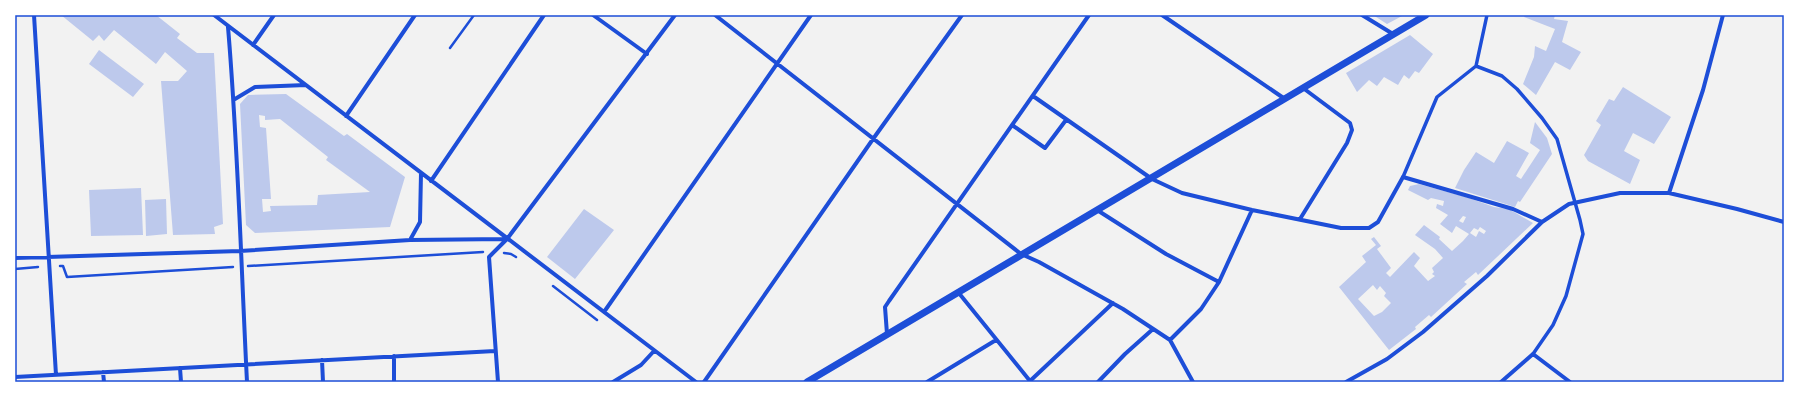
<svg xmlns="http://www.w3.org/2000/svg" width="1799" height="397" viewBox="0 0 1799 397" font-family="'IBM Plex Sans',sans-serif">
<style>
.building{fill:#bdc9ec;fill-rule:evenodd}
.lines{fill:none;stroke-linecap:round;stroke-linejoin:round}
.path{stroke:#1d4ed8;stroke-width:2.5}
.pedestrian{stroke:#1d4ed8;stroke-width:3.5}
.minor{stroke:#1d4ed8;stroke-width:4}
.tertiary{stroke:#1d4ed8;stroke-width:7}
.neatline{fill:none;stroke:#1d4ed8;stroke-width:1.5}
</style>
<rect width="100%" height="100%" fill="#f2f2f2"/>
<path class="building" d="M61 15H156L180 34 177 38 197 53H214L223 224 214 227 215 234 173 235 161 81H178L187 71 165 52 156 64 114 30 104 41 99 35 93 41Z
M1373 15H1404L1387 24Z
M1525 15H1555L1554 19 1568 21 1562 42 1581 52 1570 70 1555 62 1536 95 1523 84 1534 57 1535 46 1546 51 1555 29 1524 17Z
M1410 35 1433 54 1419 73 1415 71 1409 79 1404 75 1398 85 1384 77 1377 86 1369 80 1357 92 1346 73Z
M99 50 144 84 133 97 89 64Z
M1623 87 1671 117 1654 144 1633 133 1624 151 1640 160 1630 184 1588 161 1584 155 1601 125 1596 121 1609 99 1614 101Z
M286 94 344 136 347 134 405 177 390 227 255 233 246 225 240 104 248 95ZM259 115 265 116V120L280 119 328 157 326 160 370 192 318 195 317 205 270 206 271 211 263 212 262 199H271L266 128 260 127Z
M1535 122 1547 138 1552 154 1520 202 1518 201 1515 207 1455 188 1464 170 1476 152 1494 163 1507 141 1529 153 1516 176 1521 179 1540 150 1530 143Z
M1419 184 1469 198 1494 207 1509 209 1533 223 1478 275 1476 272 1464 282 1467 284 1431 317 1429 315 1415 327 1416 329 1389 350 1339 287 1366 262 1362 256 1376 245 1371 239 1374 237 1381 246 1377 249 1391 268 1386 273 1390 277 1414 252 1420 258 1414 266 1428 281 1435 276 1432 274 1434 272 1432 268 1443 258 1435 249 1415 235 1424 225 1440 237 1439 239 1452 251 1463 241 1469 234 1456 226 1452 233 1440 224 1448 215 1436 208 1437 204 1443 206 1444 201 1431 198 1428 200 1408 190 1410 186ZM1463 216 1466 217 1463 223 1459 221ZM1480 227 1486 231 1484 234 1479 231 1476 237 1470 233 1474 228 1478 230ZM1373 285 1377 290 1380 286 1386 293 1384 296 1391 303 1382 312 1374 316 1358 299Z
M141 188 143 235 91 236 89 190Z
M166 199 167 234 146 236 145 200Z
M584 209 614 230 575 279 547 257Z"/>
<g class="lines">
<path class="path" d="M450 48 474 15
M504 253 511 254 516 257
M60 266H63L67 277 233 267
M248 266 483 252
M15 269 38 267
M553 286 597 320"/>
<path class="pedestrian" d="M1476 66 1502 76 1517 89 1542 118 1557 139 1580 220 1583 234 1566 296 1553 325 1533 354
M1476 66 1487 15
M1403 177 1437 97 1476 66"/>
<path class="minor" d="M34 15 56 375
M214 15 696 382
M593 15 647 54
M715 15 1021 254 1039 262 1123 309 1170 340 1193 382
M1162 15 1285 99
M1362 15 1393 34
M228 27C238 145 241 264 247 382
M253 45 274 15
M1033 96 1152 179 1182 193 1252 210 1341 228H1369L1378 222 1403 177 1513 209 1542 222
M235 99 255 87 306 85
M346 116 415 15
M1012 125 1045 148 1066 120
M431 181 544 15
M1669 193 1703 90 1723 15
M1097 210 1166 254 1219 282
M1300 219 1347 143 1352 130 1350 123 1303 88
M410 240 420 222 421 173
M15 258 240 251 410 240 506 239
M958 292 1030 381 1113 303
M604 312 811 15
M887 334 885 307 889 301 1089 15
M1170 340 1201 309 1219 282 1252 210
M394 356V382
M322 360 323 382
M180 368 181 382
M103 372 104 382
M15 377 495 351
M498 382 489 257 507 239 675 15
M613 382 641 365 654 351
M704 382 873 139 962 15
M927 382 996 340
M1098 382 1125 354 1153 329
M1346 382 1387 359 1423 332 1487 276 1542 222 1569 204 1620 193H1669L1737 209 1784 222
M1501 382 1533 354 1570 382"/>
<path class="tertiary" d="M807 382 1426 15"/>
</g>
<rect width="1799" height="397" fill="none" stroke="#ffffff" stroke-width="32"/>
<rect x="16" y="16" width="1767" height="365" class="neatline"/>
</svg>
